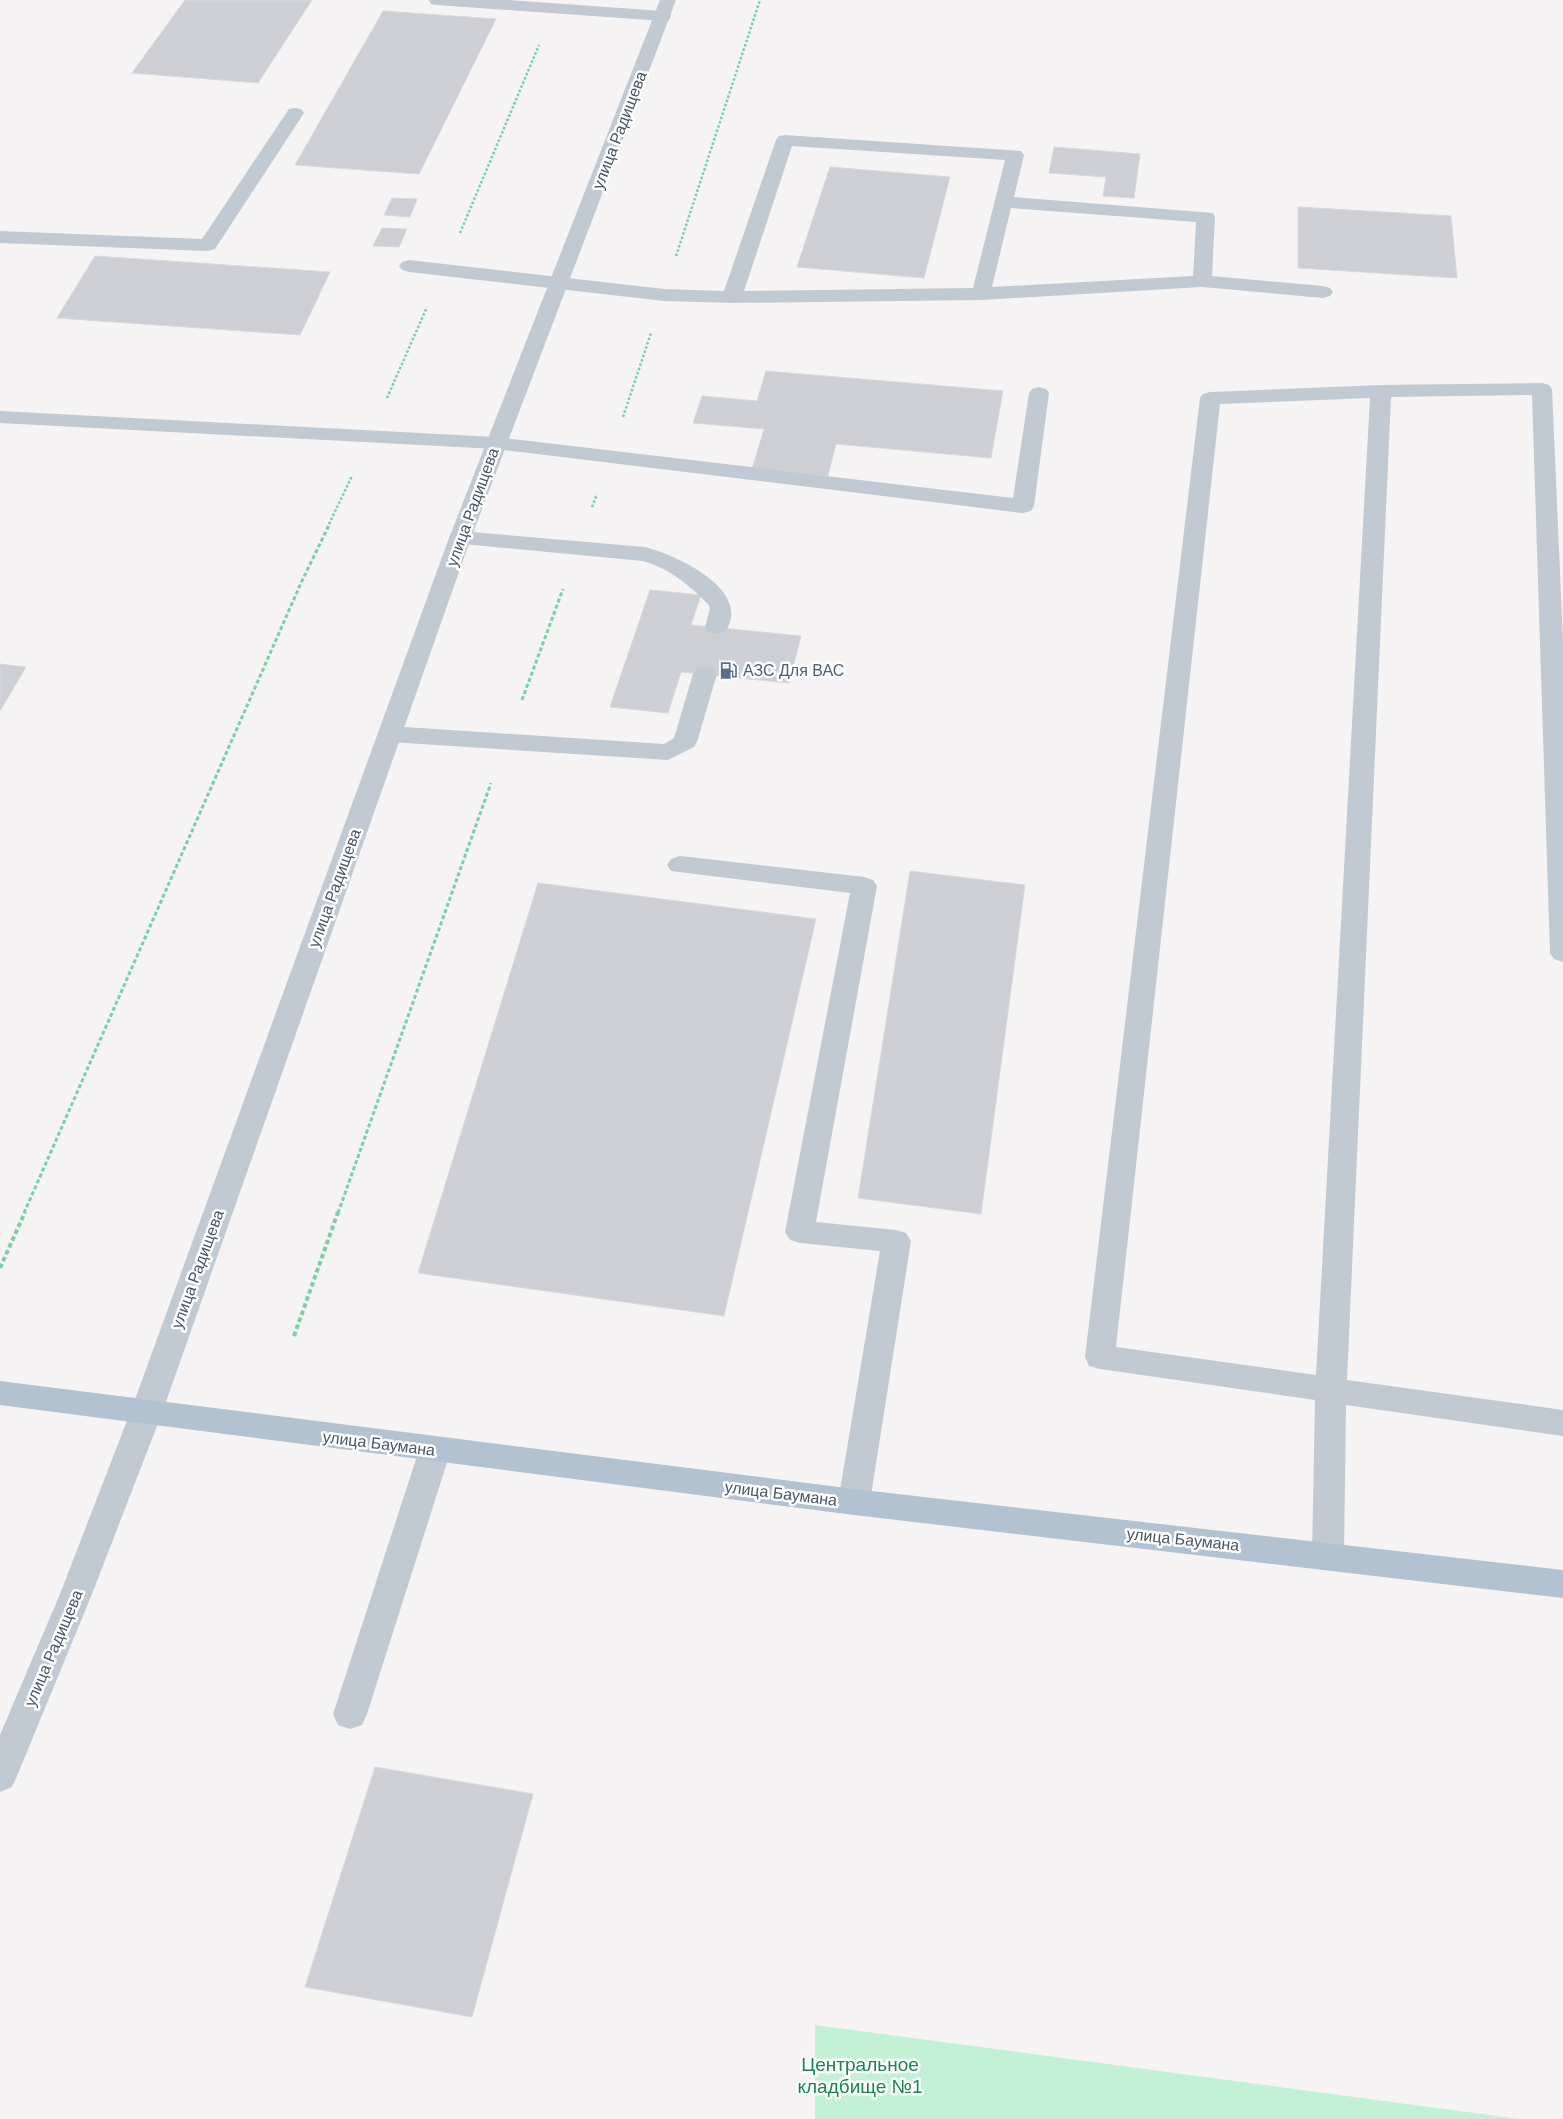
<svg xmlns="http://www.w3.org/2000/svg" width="1563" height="2119" viewBox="0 0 1563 2119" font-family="Arial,sans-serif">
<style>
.green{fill:#c3f1d5}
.building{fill:#cdcfd5;stroke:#d7d9de}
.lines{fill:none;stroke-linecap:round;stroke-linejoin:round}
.path-far2{stroke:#7ad0a6;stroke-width:2.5;stroke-dasharray:2.5 2;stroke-linecap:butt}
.path-far1{stroke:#7ad0a6;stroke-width:3;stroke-dasharray:4 2.5;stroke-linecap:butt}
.path{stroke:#7ad0a6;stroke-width:4;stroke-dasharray:4.5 3;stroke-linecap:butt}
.service{fill:#c1cad2;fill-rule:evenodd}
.minor{fill:#c1cad2;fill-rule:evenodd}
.tertiary{fill:#c1cad2;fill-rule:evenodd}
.primary{fill:#b3c2d1;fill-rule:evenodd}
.labels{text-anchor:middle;stroke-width:5;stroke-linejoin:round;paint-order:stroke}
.street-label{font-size:16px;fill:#4a5661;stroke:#fff}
.service-label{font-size:16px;fill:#4e5e75;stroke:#fff;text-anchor:start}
.near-park-label{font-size:19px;fill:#17864f;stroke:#fff}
</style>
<rect width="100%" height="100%" fill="#f5f3f3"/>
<path class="green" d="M815 2025 1519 2119H815Z"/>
<path class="building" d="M185 0H312L258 83 132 73Z
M383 11 496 19 419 174 295 165Z
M1054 147 1140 154 1134 198 1103 196 1106 177 1049 173Z
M830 167 950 177 924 278 797 267Z
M392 198 417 199 410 217 384 215Z
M1298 207 1451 216 1457 278 1298 268Z
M382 228 407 229 399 247 373 246Z
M95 256 330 272 300 335 57 318Z
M766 371 1003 391 991 458 836 444 828 476 752 469 764 429 693 423 702 396 757 401Z
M650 590 701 595 691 625 801 636 789 683 681 672 668 713 610 707Z
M0 664 26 667 0 711Z
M910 871 1025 885 981 1214 858 1198Z
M538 883 816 919 724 1316 418 1273Z
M375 1767 533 1794 472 2017 305 1987Z"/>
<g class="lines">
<path class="path-far2" d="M460 233 539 45
M676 256 760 0
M387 398 427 307
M623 417 651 333
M592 507 597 494
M329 524 352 476"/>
<path class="path-far1" d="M522 700 563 589
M24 1213 301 583 330 523
M338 1213 491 783"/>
<path class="path" d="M0 1268 25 1212
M294 1336 338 1212"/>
<path class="service" d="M429 0H508L663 11 669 12 671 16 669 20 663 21 437 5 431 4Z
M295 108 301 109 304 113 215 249 208 251 0 243V231L202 239 289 109Z
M785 135 1021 151 1024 155 1014 197 1213 213 1215 217 1212 276 1323 286 1330 288 1333 292 1330 296 1323 298 1202 287 981 300 732 303 664 301 409 272 402 270 399 266 402 262 409 260 664 289 724 291 776 140 779 136ZM792 146 1005 160 973 288 744 291ZM1011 208 1196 222 1193 276 992 287Z
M1542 383 1549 385 1552 389 1563 641V962L1554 959 1550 953 1532 395 1391 397 1347 1380 1563 1410V1436L1346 1405 1344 1555 1339 1565 1328 1569 1317 1565 1312 1555 1315 1400 1100 1369 1089 1366 1085 1357 1200 398 1203 394 1210 392 1381 385ZM1370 398 1316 1375 1116 1347 1220 404Z
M1039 387 1046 389 1049 393 1034 506 1031 511 1023 513 496 449 0 423V411L496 437 1013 498 1029 393 1032 389Z
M460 531 645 547C676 555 754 590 725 632L717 634 709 632 705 627 710 608 708 604C688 584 670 569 643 561L452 543 449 538 452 533Z
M705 667 713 669 717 674 697 742 694 747 668 760 390 742 381 739 378 734 381 729 390 726 664 744 674 738 693 674 697 669Z
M680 856 864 877 873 880 877 886 816 1222 896 1230 906 1233 911 1241 870 1502 865 1511 854 1515 843 1511 838 1502 880 1251 800 1243 790 1240 785 1232 850 893 671 871 667 865 671 859Z
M435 1437 446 1441 451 1450 367 1714 362 1725 350 1729 338 1725 333 1714 419 1450 424 1441Z"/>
<path class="minor" d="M146 1400 157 1404 162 1413 92 1594 17 1776 12 1787 0 1792V1735L60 1594 130 1413 135 1404Z"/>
<path class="tertiary" d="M660 0H676L471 538 162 1413 157 1422 146 1426 135 1422 130 1413 449 538Z"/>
<path class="primary" d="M0 1381 854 1489 1563 1570V1598L854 1515 0 1405Z"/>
</g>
<defs>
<symbol id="fuel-bare" viewBox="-9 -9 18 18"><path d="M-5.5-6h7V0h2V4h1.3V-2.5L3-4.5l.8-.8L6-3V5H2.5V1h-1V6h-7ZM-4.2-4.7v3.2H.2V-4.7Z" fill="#5c6f8a" stroke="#fff" stroke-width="2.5" paint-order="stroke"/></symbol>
</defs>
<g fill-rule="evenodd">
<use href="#fuel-bare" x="716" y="658" width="25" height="25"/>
</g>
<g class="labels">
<g class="street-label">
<text transform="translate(619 130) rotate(-69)" y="6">улица Радищева</text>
<text transform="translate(472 507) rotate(-70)" y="6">улица Радищева</text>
<text transform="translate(334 888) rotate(-70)" y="6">улица Радищева</text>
<text transform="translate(197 1269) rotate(-70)" y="6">улица Радищева</text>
<text transform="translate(379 1443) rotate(7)" y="6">улица Баумана</text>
<text transform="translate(781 1493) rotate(7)" y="6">улица Баумана</text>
<text transform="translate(1183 1539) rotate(6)" y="6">улица Баумана</text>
<text transform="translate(53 1648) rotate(-67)" y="6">улица Радищева</text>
</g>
<g class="service-label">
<text x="743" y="676">АЗС Для ВАС</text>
</g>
<g class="near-park-label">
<text x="860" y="2071">Центральное<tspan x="860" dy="22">кладбище №1</tspan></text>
</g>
</g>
</svg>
